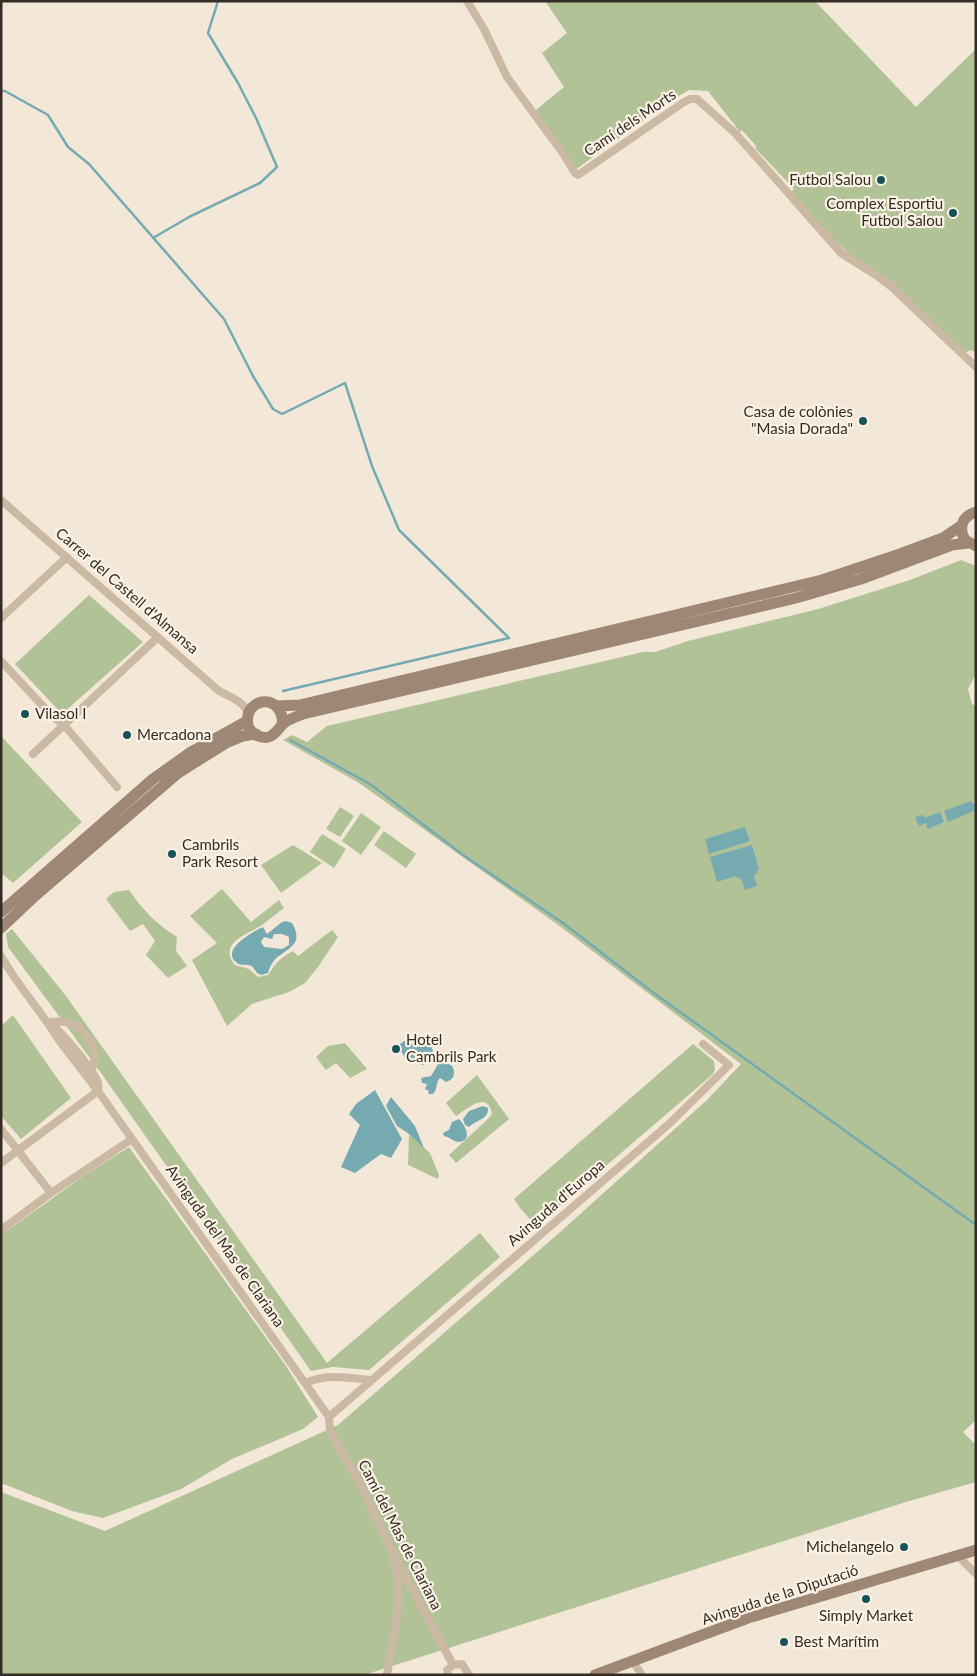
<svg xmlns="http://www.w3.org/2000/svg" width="977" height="1676" viewBox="0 0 977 1676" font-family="Lato,sans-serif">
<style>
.green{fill:#b1c297}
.water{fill:#75aab1;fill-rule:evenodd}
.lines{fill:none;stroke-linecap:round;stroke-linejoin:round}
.stream{stroke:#75aab1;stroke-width:2.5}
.street{stroke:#cbb9a4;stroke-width:8}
.secondary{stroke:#9f8775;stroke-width:11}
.poi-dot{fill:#19515a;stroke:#faf2e5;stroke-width:2}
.labels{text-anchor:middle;stroke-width:4.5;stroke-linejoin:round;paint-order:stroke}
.street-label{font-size:15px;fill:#362c26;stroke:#faf2e5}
.poi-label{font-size:15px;fill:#362c26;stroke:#faf2e5;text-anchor:start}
</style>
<rect width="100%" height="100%" fill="#f3e8d8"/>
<path class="green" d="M545 1H815L916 107 976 49V353L971 350 964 353 849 254 824 230 791 192 794 189 755 148 756 146 742 130 740 132 708 91 689 90 670 101 575 170 536 110 564 87 542 53 567 33Z
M961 560 976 566V674L968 689 972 704 976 706V1420L963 1432 976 1445V1482L906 1502 364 1675H1V1492L105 1531 338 1425 559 1233 707 1100 741 1064 561 927 359 783 283 740 292 735 307 742 327 726 643 652H655L688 641 818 609 910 580Z
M89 595 143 642 62 714 15 664Z
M1 736 82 822 13 883 1 873Z
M340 807 354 816 340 837 326 829Z
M361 813 381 827 361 855 342 841Z
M384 831 416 854 406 868 374 845Z
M322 834 346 849 334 868 310 852Z
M293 845 322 863 281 893 261 865Z
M222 889 251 922 279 900 284 908C277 913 270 919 262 925 248 934 217 943 235 965L249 969 258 977 268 975C277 962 279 959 293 951L298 956 332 930 338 937 318 967 305 983 289 992 252 1004 227 1026 192 960 217 943 190 916Z
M129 890C142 909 157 925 177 937L176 951 187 966 168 978 146 955 155 941 143 924 130 931 106 899 114 892Z
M12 929 66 996 327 1363 480 1233 500 1257 369 1370 333 1367 311 1371 101 1073 8 947 6 934Z
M13 1015 71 1098 21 1139 1 1116V1026Z
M345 1043 367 1069 350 1078 336 1063 326 1070 316 1057 328 1046Z
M693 1044 714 1061 715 1070 712 1075 536 1226 520 1208 514 1199Z
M477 1075 509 1119 456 1163 449 1155 487 1120 492 1114C488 1090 468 1108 456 1116L446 1103Z
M409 1134 430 1153 439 1175 438 1179 408 1165Z
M129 1147 286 1366 318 1417 303 1429 232 1459 181 1489 103 1518 72 1511 1 1483V1235L85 1175Z"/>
<path class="water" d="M971 801 976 807V810L948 822 944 811Z
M940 812 944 822 928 829 926 823 919 826 915 817 923 815 925 818Z
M745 827 750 841 709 854 705 839Z
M752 845 759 869 754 877 757 886 745 890 742 880 735 876 717 882 710 857Z
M286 921 292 923C303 942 292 946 279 956 273 960 270 966 268 973L261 975 257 973 252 966C247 964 241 966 237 963 219 950 254 931 263 927L267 934 282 922ZM274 934H282L289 937V945L282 949 264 947 261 942 264 937 272 939Z
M406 1040 409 1042 408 1043 417 1045 425 1043 430 1044 433 1051 430 1063 422 1065 416 1061 405 1058 399 1047 400 1044Z
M444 1061 452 1066C456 1073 454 1080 446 1082L440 1078C435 1083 438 1089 433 1094H428L429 1091 425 1089 427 1084 422 1083 421 1078 431 1076 438 1064Z
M375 1090 402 1139 391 1158 381 1154 355 1173 341 1167 360 1125 349 1114 356 1104Z
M391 1097 415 1126 424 1148 409 1134 397 1126 386 1106Z
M483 1106 488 1108C489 1119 476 1120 469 1127L465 1125 463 1119 469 1111Z
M459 1119C464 1124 474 1140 459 1142 454 1142 449 1137 444 1136L443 1133 449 1130 452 1122Z"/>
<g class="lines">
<path class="stream" d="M1 91H5L48 115 68 147 89 164 224 319 253 376 273 409 282 414 345 383 372 466 399 530 509 638 283 691
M153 238 189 217 260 183 277 167 256 118 238 83 208 33 218 1
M290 740 370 784 463 855 563 923 655 994 976 1225"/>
<path class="street" d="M467 1 484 29 507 77 562 152 575 173 578 175 581 173 684 102 690 99H697L735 133 841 253 879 277 893 288 976 367
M1 500 219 691C230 697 246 702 248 715
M1 618 67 557
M1 661 52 716 64 725 117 787
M33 754 158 637
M1 956 14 977 47 1022 61 1043 98 1091 329 1417
M47 1022C53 1022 58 1021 64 1022 85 1024 99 1048 93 1067L86 1069 81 1063
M51 1024C61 1031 96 1073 98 1083 99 1086 98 1089 98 1091
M1 1129 51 1193
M1 1163 98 1091
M1 1230 51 1193 132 1139
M305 1383C330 1373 347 1378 372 1380
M329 1417 669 1124 729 1065 703 1044
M329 1417 330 1431 362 1488 392 1551 453 1665
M958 1556 976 1574
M632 1660 642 1675
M387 1675C392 1641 405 1596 394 1562
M448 1675 447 1670 453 1665 462 1664 469 1675"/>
<path class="secondary" d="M976 512C962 516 958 528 965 540L976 546
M276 706 300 705 822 580 900 554 943 538 962 525
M282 725C284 713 276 700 262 702 246 705 242 727 256 735 270 742 275 733 282 725 287 719 296 717 303 714L796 598 861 579 952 545 968 543
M1 912 153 779 191 752 247 721
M1 928 36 895 178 773 226 743 243 736 256 734
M595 1675 748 1618 976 1550"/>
</g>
<g class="poi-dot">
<circle cx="881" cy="180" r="5"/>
<circle cx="953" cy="213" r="5"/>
<circle cx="863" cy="421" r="5"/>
<circle cx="25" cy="714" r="5"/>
<circle cx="127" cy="735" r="5"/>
<circle cx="172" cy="854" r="5"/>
<circle cx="396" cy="1049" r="5"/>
<circle cx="904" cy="1547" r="5"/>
<circle cx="866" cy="1599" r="5"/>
<circle cx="784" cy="1642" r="5"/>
</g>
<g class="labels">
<g class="street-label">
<text transform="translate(630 123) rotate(-34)" y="5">Camí dels Morts</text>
<text transform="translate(127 591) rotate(41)" y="5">Carrer del Castell d'Almansa</text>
<text transform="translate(556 1203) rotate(-41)" y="5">Avinguda d'Europa</text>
<text transform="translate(225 1246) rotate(55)" y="5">Avinguda del Mas de Clariana</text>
<text transform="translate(400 1535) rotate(63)" y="5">Camí del Mas de Clariana</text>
<text transform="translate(780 1595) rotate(-18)" y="5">Avinguda de la Diputació</text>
</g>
<g class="poi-label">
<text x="871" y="185" text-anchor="end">Futbol Salou</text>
<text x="943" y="209" text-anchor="end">Complex Esportiu<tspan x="943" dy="17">Futbol Salou</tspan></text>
<text x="853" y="417" text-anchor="end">Casa de colònies<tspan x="853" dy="17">"Masia Dorada"</tspan></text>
<text x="35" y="719">Vilasol I</text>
<text x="137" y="740">Mercadona</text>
<text x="182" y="850">Cambrils<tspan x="182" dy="17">Park Resort</tspan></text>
<text x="406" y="1045">Hotel<tspan x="406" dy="17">Cambrils Park</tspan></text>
<text x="894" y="1552" text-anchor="end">Michelangelo</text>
<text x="866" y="1621" text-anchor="middle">Simply Market</text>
<text x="794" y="1647">Best Marítim</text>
</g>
</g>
<rect width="977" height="1676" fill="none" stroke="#362c26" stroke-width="5"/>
</svg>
